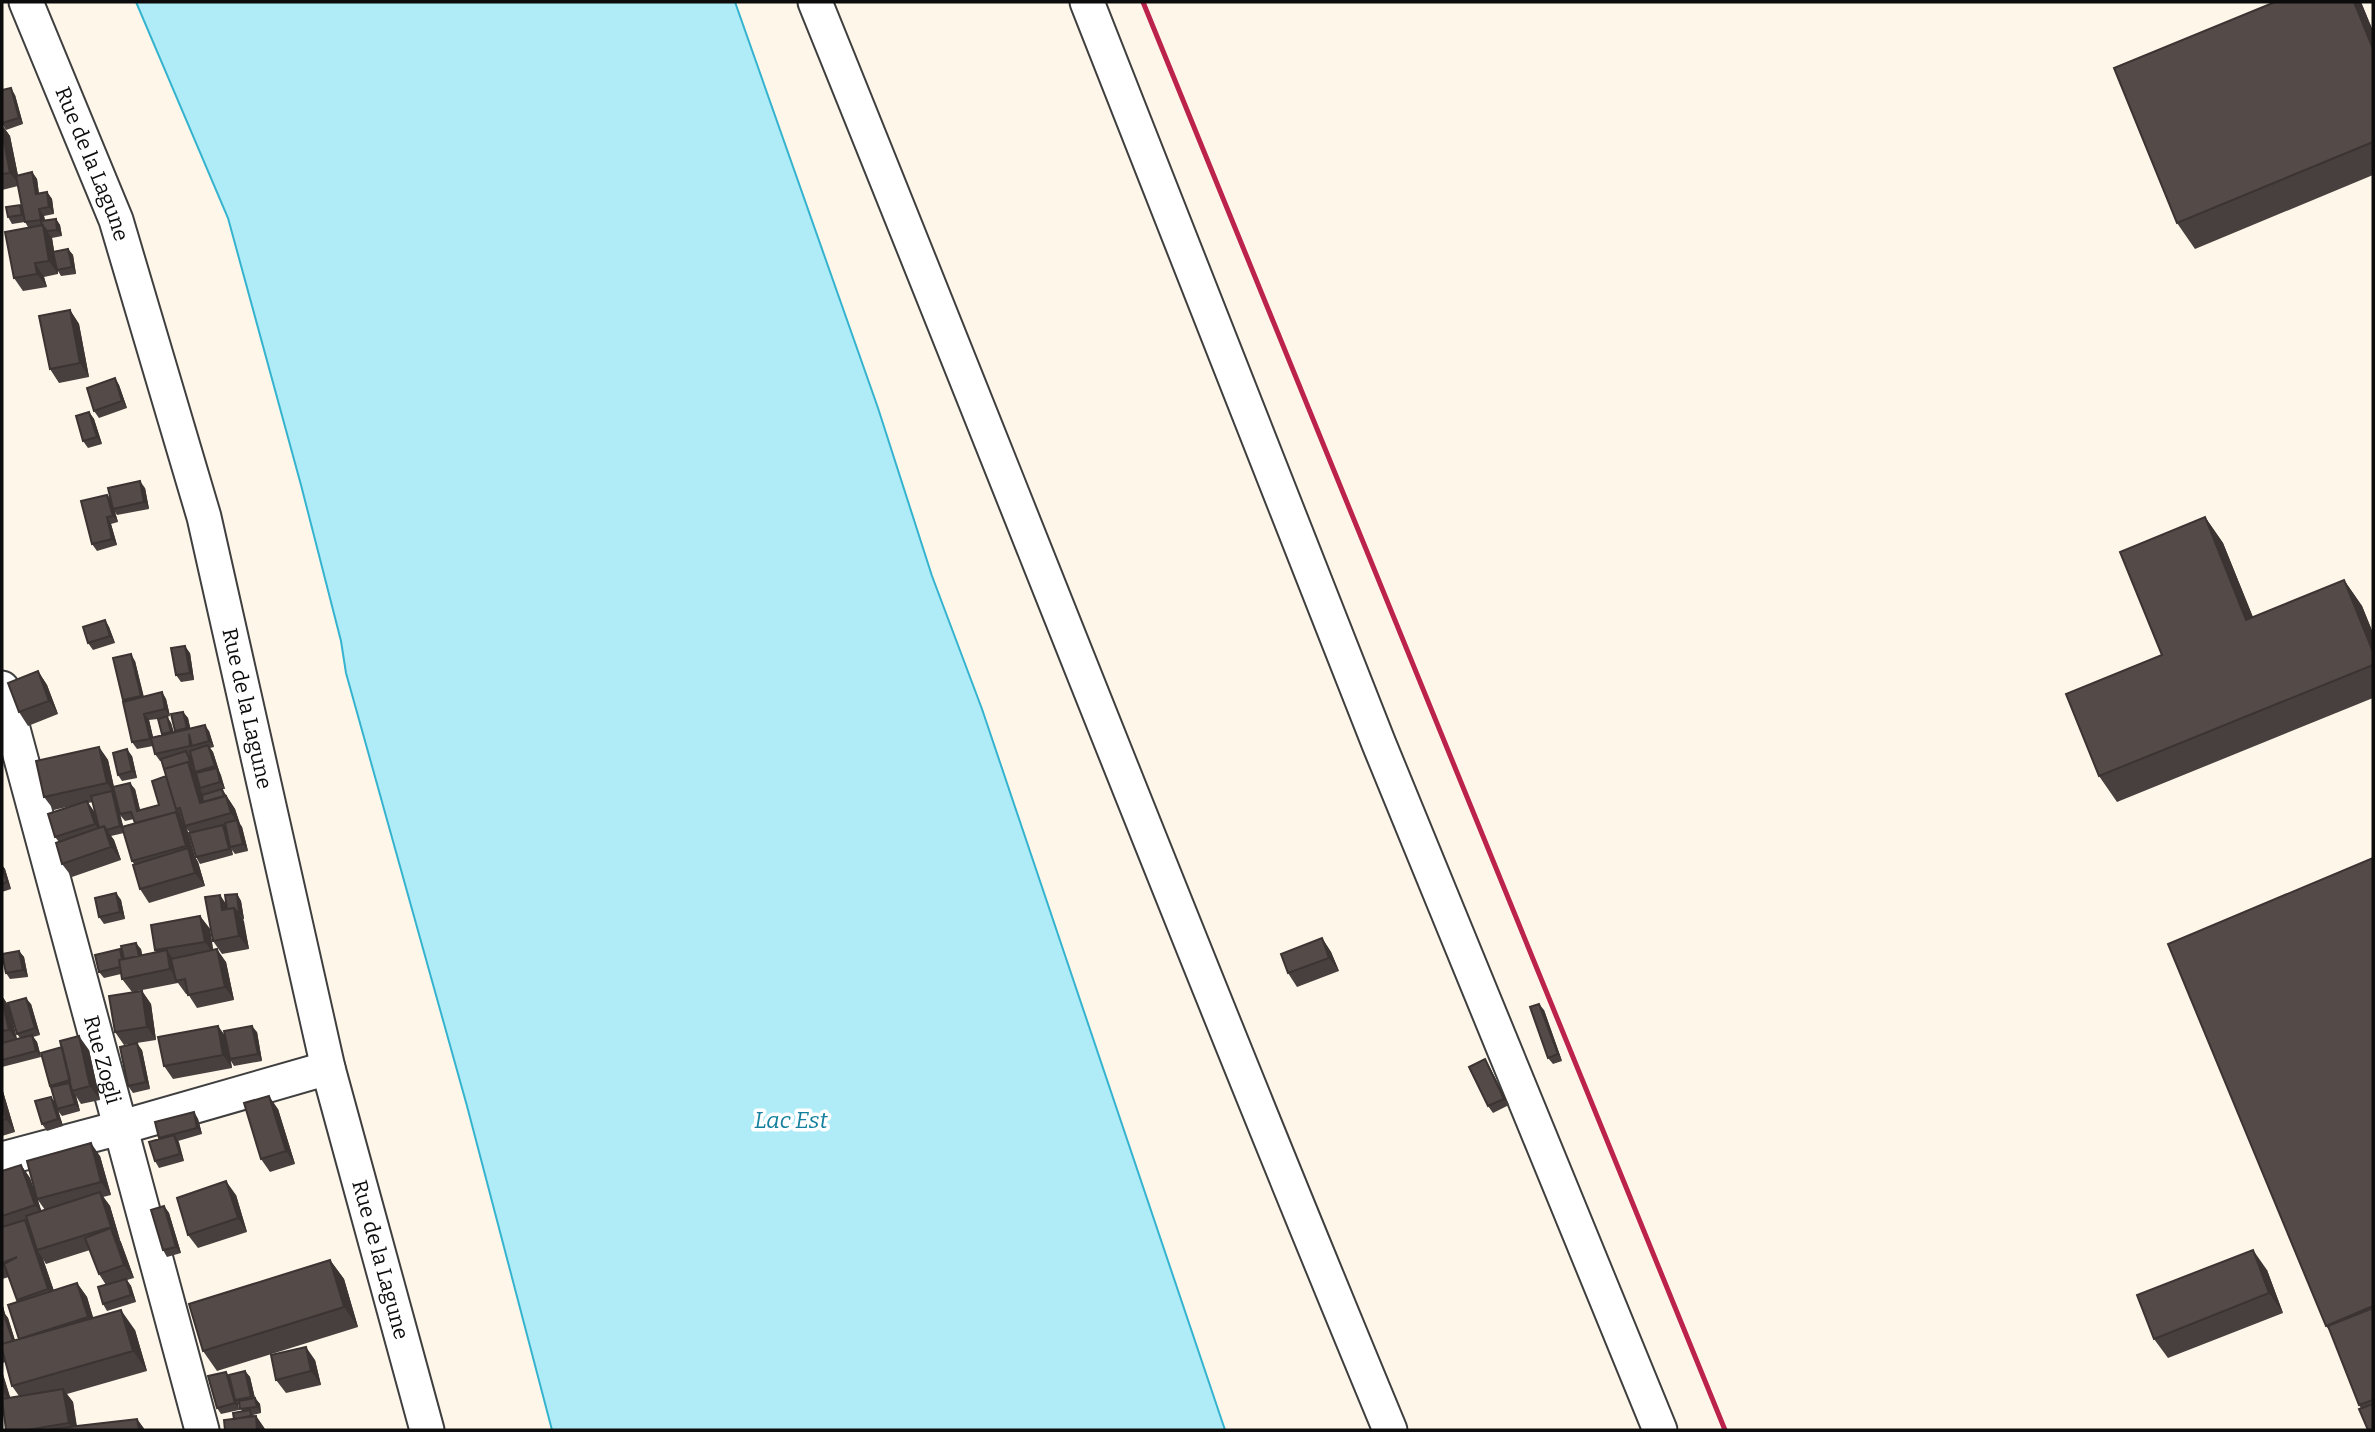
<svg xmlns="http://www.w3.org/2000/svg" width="2375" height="1432" viewBox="0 0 2375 1432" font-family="Bitter,serif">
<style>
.water{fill:#afecf7;stroke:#35b3ce;stroke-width:2}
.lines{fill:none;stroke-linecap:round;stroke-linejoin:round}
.minor-casing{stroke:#3f3f3f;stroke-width:37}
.minor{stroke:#fff;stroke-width:33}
.rail{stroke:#bc234c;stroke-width:5}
.wall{fill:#48403e;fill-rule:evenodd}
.shaded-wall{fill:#3b3432}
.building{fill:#544a48;stroke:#3b3432;stroke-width:2}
.labels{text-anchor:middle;stroke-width:7;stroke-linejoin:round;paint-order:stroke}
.street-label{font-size:21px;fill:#0c0c0c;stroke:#fff}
.water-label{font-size:23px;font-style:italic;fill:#14809e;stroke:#fff}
</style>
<rect width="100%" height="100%" fill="#fff6ea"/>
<path class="water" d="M136 2H735L878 408 932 576 982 709 1225 1430H552L467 1106 346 673 341 641 301 485 228 218Z"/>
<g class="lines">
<defs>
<g id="minor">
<path id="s1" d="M26 2 116 220 204 517 328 1068 427 1430"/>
<path d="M815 2C1008 478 1193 956 1390 1430"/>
<path d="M1087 2 1379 744 1660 1430"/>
<path id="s2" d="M2 688 202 1430"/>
<path d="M2 1159 119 1128 328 1068"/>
</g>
</defs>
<use href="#minor" class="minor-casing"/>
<use href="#minor" class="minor"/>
<path class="rail" d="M1143 2 1725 1430"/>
</g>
<path class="wall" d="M2275 2H2361L2373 31V175L2195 249 2177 223Z
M2 90 15 95 23 124 6 130 2 124Z
M2 125 10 136 18 175 32 172 37 179 39 194 47 192 52 199 54 214 44 216 45 220 56 219 60 225 62 236 52 238 54 251 68 249 73 255 76 274 61 276 58 271V274L44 277 47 287 23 291 14 278 28 227 25 222 12 224 8 217 20 205 22 207 18 186 2 190Z
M70 310 79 324 89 377 59 383 50 369Z
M115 378 119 385 127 408 99 418 94 411Z
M89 412 94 419 102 444 88 448 83 441Z
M145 488 149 509 117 515 115 512 118 522 111 524 117 545 97 551 92 544 107 495 111 499Z
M2205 517 2223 543 2253 617 2344 580 2362 606 2373 633V698L2117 802 2099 776 2162 655Z
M105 620 109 627 115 643 93 650 88 643Z
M190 653 194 680 181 682 176 675Z
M135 661 144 697 162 692 166 699 170 716 167 717 171 723 174 732H175L183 712 188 718 190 728 209 731 214 747 210 748 213 752 219 771 221 775 225 789H222L235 809 240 824 242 827 248 851 235 854 232 850 233 855 200 864 196 857 190 833 187 829 195 857 198 862 205 886 149 903 140 889 134 864 132 861 124 833 111 836 114 840 121 860 72 877 62 864 59 842 55 837 71 806 54 810 44 797 99 747 108 760 114 787 135 789 140 810 159 805 166 776 162 761H160L155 754 153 746 137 749 132 742 123 700ZM158 719 162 735 153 737 149 720ZM93 802 95 813 88 803ZM120 815 125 821 134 819 135 823 123 827Z
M38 671 47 685 58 714 28 726 19 712Z
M132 756 137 778 122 781 118 775Z
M2373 858V1430L2359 1405 2330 1331 2326 1326Z
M2 865 5 869 11 889 2 892Z
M116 893 121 900 125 919 104 924 99 917Z
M237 894 241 901 244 919 243 920 249 949 222 954 213 941 227 905Z
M200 916 210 929 213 950 226 962 234 1000 197 1008 188 994H186L178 983 132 992 122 979 121 974 104 978 99 972 123 953 141 949 142 955 156 953 155 950Z
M1322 938 1331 952 1339 971 1297 987 1288 973Z
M19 951 24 957 28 977 10 979 6 973Z
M142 991 151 1004 156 1040 124 1045 115 1032Z
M2 996 9 1006 31 1004 40 1035 33 1037 37 1042 41 1057 2 1067ZM10 1010 17 1034 20 1038 17 1039Z
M1544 1010 1562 1061 1553 1064 1548 1058Z
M218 1026 226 1037 257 1032 262 1061 234 1066 231 1061 232 1068 173 1079 164 1066Z
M89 1050 100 1100 81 1104 76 1096 80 1111 62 1116 58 1111 63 1126 47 1131 42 1124 55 1102 50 1086Z
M142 1050 150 1089 133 1093 128 1086Z
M1489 1066 1509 1105 1493 1113 1488 1106Z
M2 1088 15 1132 2 1136Z
M278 1109 295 1164 270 1172 261 1159Z
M194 1112 198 1119 202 1134 178 1141 184 1161 159 1168 155 1161 160 1139 159 1138Z
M100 1156 111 1195 103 1197 110 1206 120 1240 134 1278 127 1280 131 1286 136 1302 107 1311 103 1304 106 1285 99 1274 90 1250 46 1264 43 1259 54 1291 77 1283 87 1297 93 1318 135 1330 147 1371 67 1394 73 1402 77 1426 137 1419 145 1430H6L3 1409 2 1410V1371L10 1398 19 1396 12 1386 5 1362 3 1363 2 1362V1302L5 1314 8 1318 15 1340 19 1339 18 1302 9 1277 2 1279V1171L21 1165 30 1178 35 1193ZM38 1200 45 1210 41 1211Z
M236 1195 247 1232 198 1248 188 1235Z
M164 1206 169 1213 181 1253 167 1257 163 1250Z
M330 1260 344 1279 358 1327 217 1371 203 1351Z
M2267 1270 2283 1313 2168 1358 2154 1339Z
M315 1360 321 1385 286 1393 276 1380Z
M245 1371 250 1377 255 1398 260 1404 261 1413 253 1415 256 1416 265 1429 234 1419 242 1411 238 1404 239 1410 221 1414 217 1408 230 1377Z"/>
<path class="shaded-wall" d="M2354 2H2361L2373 31V49Z
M11 88 15 95 23 124 19 118Z
M2 125 10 136 20 186 10 173 2 130Z
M32 172 37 179 40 201 36 194Z
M47 192 52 199 54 214 49 207Z
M39 209 44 216 46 226 41 220Z
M56 219 60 225 62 236 57 230Z
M43 225 52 238 58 274 49 261Z
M68 249 73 255 76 274 72 267Z
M35 263 44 277 47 287 37 274Z
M70 310 79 324 89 377 80 363Z
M115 378 119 385 127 408 122 401Z
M89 412 94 419 102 444 97 437Z
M140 481 145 488 149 509 144 502Z
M107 495 112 501 113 509 115 512 118 522 113 516Z
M107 517 111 524 117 545 112 539Z
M2205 517 2223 543 2264 645 2246 620Z
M2344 580 2362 606 2373 633V652Z
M105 620 109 627 115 643 110 636Z
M185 646 190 653 194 680 190 673Z
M131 654 135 661 145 703 141 696Z
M38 671 47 685 58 714 49 701Z
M162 692 166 699 170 716 165 709Z
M183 712 188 718 192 735 187 728Z
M144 714 149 720 155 745 150 739Z
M167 716 171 723 175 739 171 732Z
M205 725 209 731 214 747 209 741Z
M208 745 213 752 225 789 220 782Z
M99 747 108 760 116 796 107 783Z
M127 749 132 756 137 778 132 771Z
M186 751 191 757 196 773 192 766Z
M188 762 197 775 200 788 207 808 200 803Z
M130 783 135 789 142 818 137 811Z
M222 789 235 809 240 824 242 827 248 851 243 844 238 823 231 813Z
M112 791 116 798 125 833 120 826Z
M87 801 96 814 104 838 95 824Z
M176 812 186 825 185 826 187 829 195 857 198 862 205 886 195 873 189 851 186 846Z
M223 825 228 831 230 847 233 855 229 849Z
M104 826 114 840 121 860 111 847Z
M2 865 5 869 11 889 7 882Z
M116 893 121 900 125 919 120 912Z
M237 894 241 901 244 919 239 913Z
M220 895 229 908 222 910Z
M234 908 244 921 249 949 239 936Z
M200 916 210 929 214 955 205 942Z
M1322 938 1331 952 1339 971 1329 958Z
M136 943 141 949 145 969 140 962Z
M217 949 226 962 234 1000 225 987Z
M167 950 176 964 178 981 170 969Z
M19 951 24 957 28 977 23 970Z
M142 991 151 1004 156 1040 147 1027Z
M2 996 9 1007 18 1043 9 1030 2 1001Z
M26 998 31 1004 40 1035 35 1028Z
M1539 1004 1544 1010 1562 1061 1558 1054Z
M218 1026 227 1039 230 1059 232 1068 223 1055Z
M252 1026 257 1032 262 1061 258 1054Z
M32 1035 37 1042 41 1057 36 1051Z
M79 1036 89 1050 100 1100 90 1086Z
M137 1043 142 1050 150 1089 146 1082Z
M1485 1059 1489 1066 1509 1105 1504 1099Z
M69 1083 72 1091 76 1096 80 1111 75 1104Z
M2 1088 15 1132 6 1119 2 1106Z
M269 1096 278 1109 295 1164 286 1151Z
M51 1097 56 1103 63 1126 58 1119Z
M194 1112 198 1119 202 1134 197 1128Z
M174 1135 179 1142 184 1161 180 1154Z
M91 1143 100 1156 111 1195 101 1182Z
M21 1165 30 1178 44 1218 35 1205Z
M226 1181 236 1195 247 1232 238 1218Z
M100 1192 110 1206 120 1240 111 1227Z
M164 1206 169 1213 181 1253 176 1247Z
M25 1220 34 1233 37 1250 43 1259 58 1303 48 1289Z
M111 1228 121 1242 134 1278 124 1265Z
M2253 1250 2267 1270 2283 1313 2269 1293Z
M330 1260 344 1279 358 1327 344 1307Z
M126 1279 131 1286 136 1302 131 1295Z
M77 1283 87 1297 97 1330 88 1317Z
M2 1302 5 1314 8 1318 20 1357 16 1351 2 1312Z
M121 1310 135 1330 147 1371 133 1351Z
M306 1347 315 1360 321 1385 311 1371Z
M2 1371 13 1406 4 1393 2 1387Z
M245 1371 250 1377 256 1403 255 1398 260 1404 261 1413 251 1397Z
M226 1372 231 1379 235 1400 238 1404 239 1410 235 1403Z
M63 1389 73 1402 77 1430H74L69 1423Z
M256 1416 265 1429V1430H257Z
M137 1419 145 1430H139Z"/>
<path class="building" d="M2275 2H2354L2373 49V142L2177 223 2114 68Z
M11 88 19 118 2 123V90Z
M2 130 10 173 2 174Z
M32 172 36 194 47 192 49 207 39 209 41 220 25 222 16 176Z
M20 205 22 215 8 217 6 207Z
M56 219 57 230 47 231 42 225 41 221Z
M43 225 49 261 35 263 37 274 14 278 5 232Z
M68 249 72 267 57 270 53 252Z
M70 310 80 363 50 369 39 316Z
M115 378 122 401 94 411 87 388Z
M89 412 97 437 83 441 76 416Z
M140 481 144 502 113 509 108 488Z
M107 495 113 516 107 517 112 539 92 544 81 501Z
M2205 517 2246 620 2344 580 2373 652V665L2099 776 2066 694 2162 655 2120 552Z
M105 620 110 636 88 643 83 627Z
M185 646 190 673 176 675 171 648Z
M131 654 141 696 123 700 113 658Z
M38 671 49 701 19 712 8 683Z
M162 692 165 709 144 714 150 739 132 742 123 702Z
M183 712 187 728 175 731 171 714Z
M167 716 171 732 162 734 158 719Z
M205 725 209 741 192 746 189 734 190 746 155 754 151 738Z
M208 745 215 766 195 772 190 751Z
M99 747 107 783 44 797 36 761Z
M127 749 132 771 118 775 113 753Z
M186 751 192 766 188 762 164 769 161 759Z
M188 762 200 803 226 796 231 813 185 826 180 808 176 809 164 769Z
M217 768 220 782 200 788 196 773Z
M166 776 176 809 180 816 176 812 135 823 131 812 120 814 113 787 130 783 137 811 159 805 152 781Z
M222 789 224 796 203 802 202 795Z
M112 791 120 826 107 830 104 826 99 828 91 796Z
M87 801 95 824 55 837 48 814Z
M176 812 186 846 132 861 122 827Z
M237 820 243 844 230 847 225 823Z
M223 825 229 849 196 857 189 833Z
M104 826 111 847 62 864 56 843Z
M188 848 195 873 140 889 133 865Z
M2373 858V1306L2326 1326 2168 944Z
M2 867 7 882 2 884Z
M116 893 120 912 99 917 95 898Z
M237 894 239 913H238L234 908 227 909 225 895Z
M220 895 222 910 234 908 239 936 213 941 205 897Z
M200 916 205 942 155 950 151 925Z
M1322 938 1329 958 1288 973 1281 954Z
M136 943 139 956 124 959 121 946Z
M120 949 122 959 119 960 120 967 99 972 95 955Z
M217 949 225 987 188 995 185 979 176 981 171 959Z
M167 950 170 969 122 979 119 960Z
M19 951 23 970 6 973 2 954Z
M142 991 147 1027 115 1032 109 996Z
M26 998 35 1028 17 1034 8 1003Z
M2 1001 9 1030 2 1031Z
M1539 1004 1558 1054 1548 1058 1530 1007Z
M218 1026 223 1055 164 1066 158 1037Z
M252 1026 258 1054 230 1059 224 1031Z
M32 1035 36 1051 2 1060V1043Z
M79 1036 90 1086 72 1091 60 1041Z
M137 1043 146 1082 128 1086 120 1047Z
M62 1047 70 1080 50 1086 41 1053Z
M1485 1059 1504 1099 1488 1106 1469 1067Z
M69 1083 75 1104 57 1109 51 1087Z
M269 1096 286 1151 261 1159 244 1103Z
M51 1097 58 1119 42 1124 35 1101Z
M2 1106 6 1119 2 1120Z
M194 1112 197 1128 159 1138 155 1122Z
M174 1135 180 1154 155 1161 149 1142Z
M91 1143 101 1182 37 1199 27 1161Z
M21 1165 35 1205 2 1216V1171Z
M226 1181 238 1218 188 1235 177 1198Z
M100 1192 111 1227 37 1250 26 1216Z
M164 1206 176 1247 163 1250 151 1210Z
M25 1220 48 1289 17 1300 4 1264 17 1257 2 1263V1227Z
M111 1228 124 1265 99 1274 85 1238Z
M2253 1250 2269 1293 2154 1339 2137 1295Z
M330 1260 344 1307 203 1351 189 1304Z
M126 1279 131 1295 103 1304 98 1287Z
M77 1283 88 1317 19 1339 8 1305Z
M2373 1308V1400L2359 1405 2328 1326Z
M121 1310 133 1351 12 1386 2 1349V1344Z
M2 1312H3L13 1341 2 1344Z
M306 1347 311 1371 276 1380 271 1355Z
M245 1371 251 1397 235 1400 229 1375Z
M226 1372 235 1403 217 1408 208 1376Z
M63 1389 69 1423 27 1430H6L2 1399Z
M255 1398 257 1407 240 1409 239 1401Z
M2373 1404V1430H2368L2359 1409Z
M250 1410 251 1416 234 1419 233 1413Z
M256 1416 257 1430H225L224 1420Z
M137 1419 139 1430H52V1429Z"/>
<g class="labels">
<g class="street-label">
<text dy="7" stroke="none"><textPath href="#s1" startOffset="175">Rue de la Lagune</textPath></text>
<text dy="7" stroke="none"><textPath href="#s1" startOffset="742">Rue de la Lagune</textPath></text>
<text dy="7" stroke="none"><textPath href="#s2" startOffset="385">Rue Zogli</textPath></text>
<text dy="7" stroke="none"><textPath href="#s1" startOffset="1309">Rue de la Lagune</textPath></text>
</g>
<g class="water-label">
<text x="791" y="1128">Lac Est</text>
</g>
</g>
<rect width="2375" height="1432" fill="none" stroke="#0c0c0c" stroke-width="7"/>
</svg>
